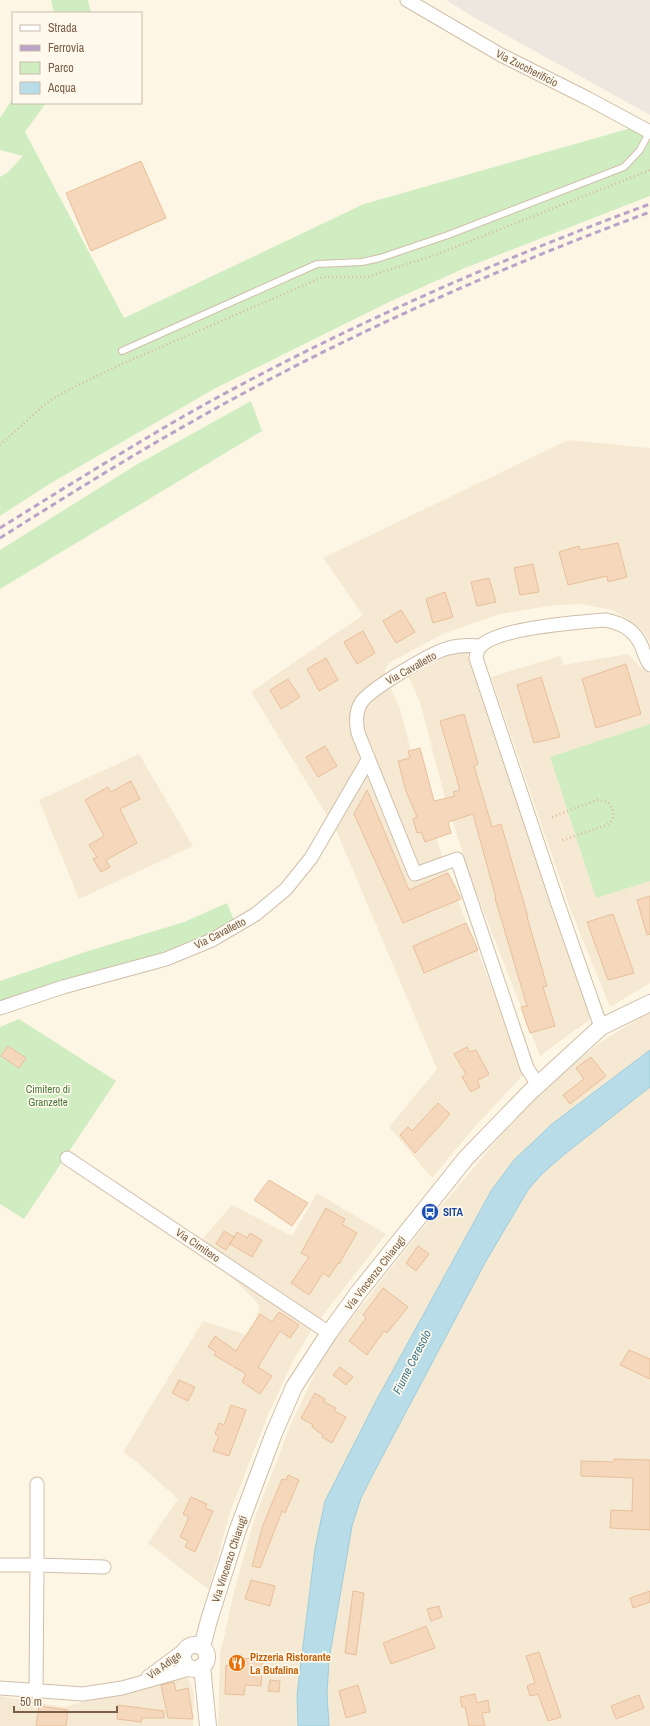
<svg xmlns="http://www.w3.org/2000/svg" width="650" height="1726" viewBox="0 0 650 1726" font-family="'Archivo Narrow',sans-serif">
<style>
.residential{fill:#f6e9d3}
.industrial{fill:#ede7df}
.green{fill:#d0edc2}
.water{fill:#b8dde9;stroke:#9dccdb}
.building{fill:#f5d7bb;stroke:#e9bf9a}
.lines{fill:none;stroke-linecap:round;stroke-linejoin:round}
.service-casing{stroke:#d0beaa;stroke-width:8}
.minor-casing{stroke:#d0beaa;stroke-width:15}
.tertiary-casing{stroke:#d0beaa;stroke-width:18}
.path{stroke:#daba9d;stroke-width:2.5;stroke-dasharray:1 3;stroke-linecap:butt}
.service{stroke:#fff;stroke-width:6}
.minor{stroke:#fff;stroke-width:13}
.tertiary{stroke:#fff;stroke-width:16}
.rail{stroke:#baa2c9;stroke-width:3;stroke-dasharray:6 4;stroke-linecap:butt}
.labels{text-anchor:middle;stroke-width:3.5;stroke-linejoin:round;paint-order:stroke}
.street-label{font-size:11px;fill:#795e48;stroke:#fff9ed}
.park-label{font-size:11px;fill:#497a3c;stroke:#fff9ed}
.transit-label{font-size:11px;font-weight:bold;fill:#164399;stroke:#fff9ed;text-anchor:start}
.food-label{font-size:11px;font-weight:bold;fill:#c56008;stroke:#fff9ed;text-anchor:start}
.water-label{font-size:12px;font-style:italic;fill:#407a8e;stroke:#fff9ed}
</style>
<rect width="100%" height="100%" fill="#fef6e5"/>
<path class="residential" d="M568 440 650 448V643L646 635 629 620 612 610 581 604 556 605 500 614 445 633 389 663 385 669V675L400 709 423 797 453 888 525 1073 478 1123 432 1178 389 1127 437 1069 336 830 251 692 363 615 323 558Z
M465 647 592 1018 540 1056 472 882 443 791 420 702 408 676Z
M628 654 643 670 650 674V983L610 1007 571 911 491 677 560 656 564 665Z
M139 754 193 846 79 899 39 800Z
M650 1012V1050L552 1124 514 1160 491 1191 446 1272 315 1549 297 1695 298 1726H218L220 1652 225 1633 233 1596 254 1520 291 1424 316 1371 333 1342 418 1234 497 1140 553 1078 607 1038Z
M650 1087V1726H329L327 1694 329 1660 352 1526 361 1498 372 1476 486 1261 528 1190 541 1175 561 1157Z
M317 1193 386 1234 313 1328 294 1359 268 1415 230 1512 209 1590 148 1543 178 1499 133 1459 123 1452 203 1321 250 1336 260 1306 199 1243 232 1205 292 1236Z
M181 1677 188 1678 194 1693 193 1726H0V1696L63 1707Z"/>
<path class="industrial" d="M446 0H650V115L475 18Z"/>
<path class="green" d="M51 0H88L91 13H54Z
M13 98V103H46L25 132 124 318 364 204 631 128 643 134 650 142V196L465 268 389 302 214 389 51 483 0 516V177L8 172 23 156 0 150V118Z
M251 401 262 431 0 589V550L136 465Z
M650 724V881L596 898 550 757Z
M227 903 235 923 196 943 28 1000 0 1016V981L85 952 184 922Z
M19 1019 116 1081 24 1219 0 1204V1027Z"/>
<path class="water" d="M650 1050V1087L561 1157 541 1175 528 1190 486 1261 372 1476 361 1498 352 1526 329 1660 327 1694 329 1726H298L297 1695 315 1549 325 1501 375 1403 491 1191 514 1160 552 1124Z"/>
<path class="building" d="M141 161 166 218 91 251 66 193Z
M618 543 627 577 608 582 607 576 568 585 559 552 579 546 580 550Z
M533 564 539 592 520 595 514 568Z
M489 578 496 602 477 606 471 582Z
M445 592 453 617 433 623 426 599Z
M401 610 415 632 396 643 383 621Z
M363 631 375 653 357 664 344 642Z
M326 658 338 680 319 691 307 669Z
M626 664 641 714 596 728 582 679Z
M541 677 560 737 534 743 517 685Z
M288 679 300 697 281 709 270 690Z
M464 714 478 764 474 766 492 827 501 824 528 917H527L547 986 543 987 555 1026 530 1033 521 1007 527 1006 495 898H496L473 814 448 822 451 833 425 842 421 832 417 833 413 819 417 817 406 791 398 761 410 758 408 751 420 748 434 801 455 796 453 792 460 790 440 721Z
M325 746 337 766 318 777 306 757Z
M131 781 140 799 120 809 137 843 106 860 110 867 101 872 93 859 97 857 89 845 104 836 85 800 108 787 111 792Z
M367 790 409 890 448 873 461 899 403 923 354 814Z
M650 896V934L647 935 637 900Z
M613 914 634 973 608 980 587 922Z
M466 923 478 950 424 973 413 946Z
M8 1046 26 1058 19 1068 1 1056Z
M467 1047 470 1052 476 1050 489 1074 477 1081 480 1087 471 1092 462 1077 466 1074 454 1054Z
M591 1057 606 1076 570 1104 563 1095 584 1079 576 1068Z
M438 1103 450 1114 415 1153 400 1135 408 1127 412 1131Z
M269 1180 308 1203 292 1226 254 1200Z
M326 1208 345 1219 342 1224 357 1233 339 1264 338 1263 329 1277 323 1273 309 1295 291 1283 309 1257 301 1253Z
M224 1231 234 1237 226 1250 216 1244Z
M237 1232 247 1238 250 1233 262 1240 252 1257 230 1244Z
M418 1246 429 1254 416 1271 406 1263Z
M383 1288 408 1307 387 1333 384 1331 367 1355 349 1341 366 1318 363 1315Z
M279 1312 299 1325 290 1338 280 1331 258 1367 272 1376 260 1394 242 1382 246 1374 214 1355 216 1352 208 1347 215 1336 236 1351 260 1314 272 1322Z
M629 1350 650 1359V1379L620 1365Z
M340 1367 353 1377 346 1385 333 1375Z
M179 1380 195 1387 188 1401 172 1393Z
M315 1393 325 1399 324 1402 336 1408 334 1411 346 1417 332 1443 322 1437 323 1435 312 1427 313 1425 301 1418Z
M231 1405 246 1410 229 1456 213 1451 219 1436 215 1434 219 1423 224 1425Z
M614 1459 650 1460V1530L610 1528 611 1510 632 1511 633 1478 581 1476V1461L614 1462Z
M288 1475 299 1480 285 1513 282 1511 260 1568 252 1566 263 1525 282 1479 286 1480Z
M191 1497 207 1504 205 1508 213 1511 195 1552 185 1547 188 1541 180 1537 189 1517 183 1514Z
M251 1580 275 1586 270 1606 245 1599Z
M353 1591 364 1593 356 1655 345 1653Z
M650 1591V1602L633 1608 630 1598Z
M439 1606 442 1617 431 1621 427 1609Z
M426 1626 435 1648 391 1664 383 1643Z
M539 1652 561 1717 548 1721 538 1694 530 1696 527 1686 535 1683 526 1656Z
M232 1658 263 1659 261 1686 245 1685 244 1695 225 1694 226 1665 231 1666Z
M270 1680 280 1681 279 1692 268 1691Z
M174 1682 176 1691 188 1688 193 1719 168 1718 161 1685Z
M358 1685 366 1712 346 1718 339 1691Z
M475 1694 477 1703 488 1700 490 1712 482 1713 485 1726H469L465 1707H462L460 1697Z
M639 1695 644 1708 616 1719 611 1706Z
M118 1705 164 1711V1718H142L141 1722 117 1719Z
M39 1706 68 1710 66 1726H36Z"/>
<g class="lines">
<defs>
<path id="service" d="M122 351 317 264 362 262 380 258 448 235 624 167 640 150 650 131"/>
<path id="minor" d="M407 0 501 55 587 98 650 132
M480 646C469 645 460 645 449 648 434 651 368 690 361 703 355 712 356 723 358 733L415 874 457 859 527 1068 538 1085
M0 1008 63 987 166 959 212 940 256 914 286 889 311 858 368 760
M601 1027 557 901 476 658C477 654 477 650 480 647 495 628 580 622 605 620 622 623 635 630 642 647 644 654 646 659 650 665
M67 1158 329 1333
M37 1484V1565L104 1567
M0 1565H37L36 1692
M148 1677 187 1648
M0 1688 83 1694 122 1688 193 1668"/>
<path id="tertiary" d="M183 1657a12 12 0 1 1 24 0a12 12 0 1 1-24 0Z
M202 1647 209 1620 238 1529 274 1433 294 1387 329 1333 358 1293 466 1158 529 1093 601 1027 650 1003
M202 1666 208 1726"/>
</defs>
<use href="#service" class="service-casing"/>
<use href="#minor" class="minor-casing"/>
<use href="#tertiary" class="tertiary-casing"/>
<path class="path" d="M0 445 43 406 54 398 78 385 122 364 323 277H367L435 255 650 170
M552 817 597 800 608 802C615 811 616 818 607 825L560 841"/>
<use href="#service" class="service"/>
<use href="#minor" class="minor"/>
<use href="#tertiary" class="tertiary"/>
<path class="rail" d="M0 528C61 490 122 452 184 416 333 332 490 263 650 204
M0 538C62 499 124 460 188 424 335 340 491 271 650 212"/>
</g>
<defs>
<symbol id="bus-disc" viewBox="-11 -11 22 22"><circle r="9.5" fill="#1a4fb4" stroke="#fff9ed"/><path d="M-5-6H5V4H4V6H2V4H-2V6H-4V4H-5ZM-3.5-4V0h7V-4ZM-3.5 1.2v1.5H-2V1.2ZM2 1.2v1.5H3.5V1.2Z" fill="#fff"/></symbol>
<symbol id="restaurant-disc" viewBox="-11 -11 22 22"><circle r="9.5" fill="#e8710a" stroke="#fff9ed"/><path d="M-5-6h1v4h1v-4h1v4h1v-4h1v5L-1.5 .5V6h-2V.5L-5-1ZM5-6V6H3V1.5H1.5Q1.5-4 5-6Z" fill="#fff"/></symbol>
</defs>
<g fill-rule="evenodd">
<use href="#bus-disc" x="420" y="1202" width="20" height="20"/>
<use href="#restaurant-disc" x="227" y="1653" width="20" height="20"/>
</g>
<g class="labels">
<g class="street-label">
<text transform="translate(527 68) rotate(27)" y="4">Via Zuccherificio</text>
<text transform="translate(411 668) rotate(-29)" y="4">Via Cavalletto</text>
<text transform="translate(220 933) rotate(-27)" y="4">Via Cavalletto</text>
<text transform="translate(198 1245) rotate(34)" y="4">Via Cimitero</text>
<text transform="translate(375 1273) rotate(-52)" y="4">Via Vincenzo Chiarugi</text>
<text transform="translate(229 1559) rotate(-72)" y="4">Via Vincenzo Chiarugi</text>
<text transform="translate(164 1665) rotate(-36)" y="4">Via Adige</text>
</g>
<g class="park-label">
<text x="48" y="1093">Cimitero di<tspan x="48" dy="13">Granzette</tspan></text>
</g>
<g class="transit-label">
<text x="443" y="1216">SITA</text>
</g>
<g class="food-label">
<text x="250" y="1661">Pizzeria Ristorante<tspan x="250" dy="13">La Bufalina</tspan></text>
</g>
<g class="water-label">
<text transform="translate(412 1362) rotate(-63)" y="4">Fiume Ceresolo</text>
</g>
</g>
<rect x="12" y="12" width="130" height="92" fill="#fff9ed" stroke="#c9bbab"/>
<rect x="20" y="25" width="20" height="6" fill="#ffffff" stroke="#c9bbab"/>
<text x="48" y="32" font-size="12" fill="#795e48">Strada</text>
<rect x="20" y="45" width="20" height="6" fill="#baa2c9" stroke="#c9bbab"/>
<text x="48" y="52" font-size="12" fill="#795e48">Ferrovia</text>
<rect x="20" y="62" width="20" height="12" fill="#d0edc2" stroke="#c9bbab"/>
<text x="48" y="72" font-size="12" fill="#795e48">Parco</text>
<rect x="20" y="82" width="20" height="12" fill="#b8dde9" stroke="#c9bbab"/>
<text x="48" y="92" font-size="12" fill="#795e48">Acqua</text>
<path d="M14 1706v6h103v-6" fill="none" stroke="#795e48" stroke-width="2"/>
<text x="20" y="1706" font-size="12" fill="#795e48" stroke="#fff9ed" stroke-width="3" paint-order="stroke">50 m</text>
</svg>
